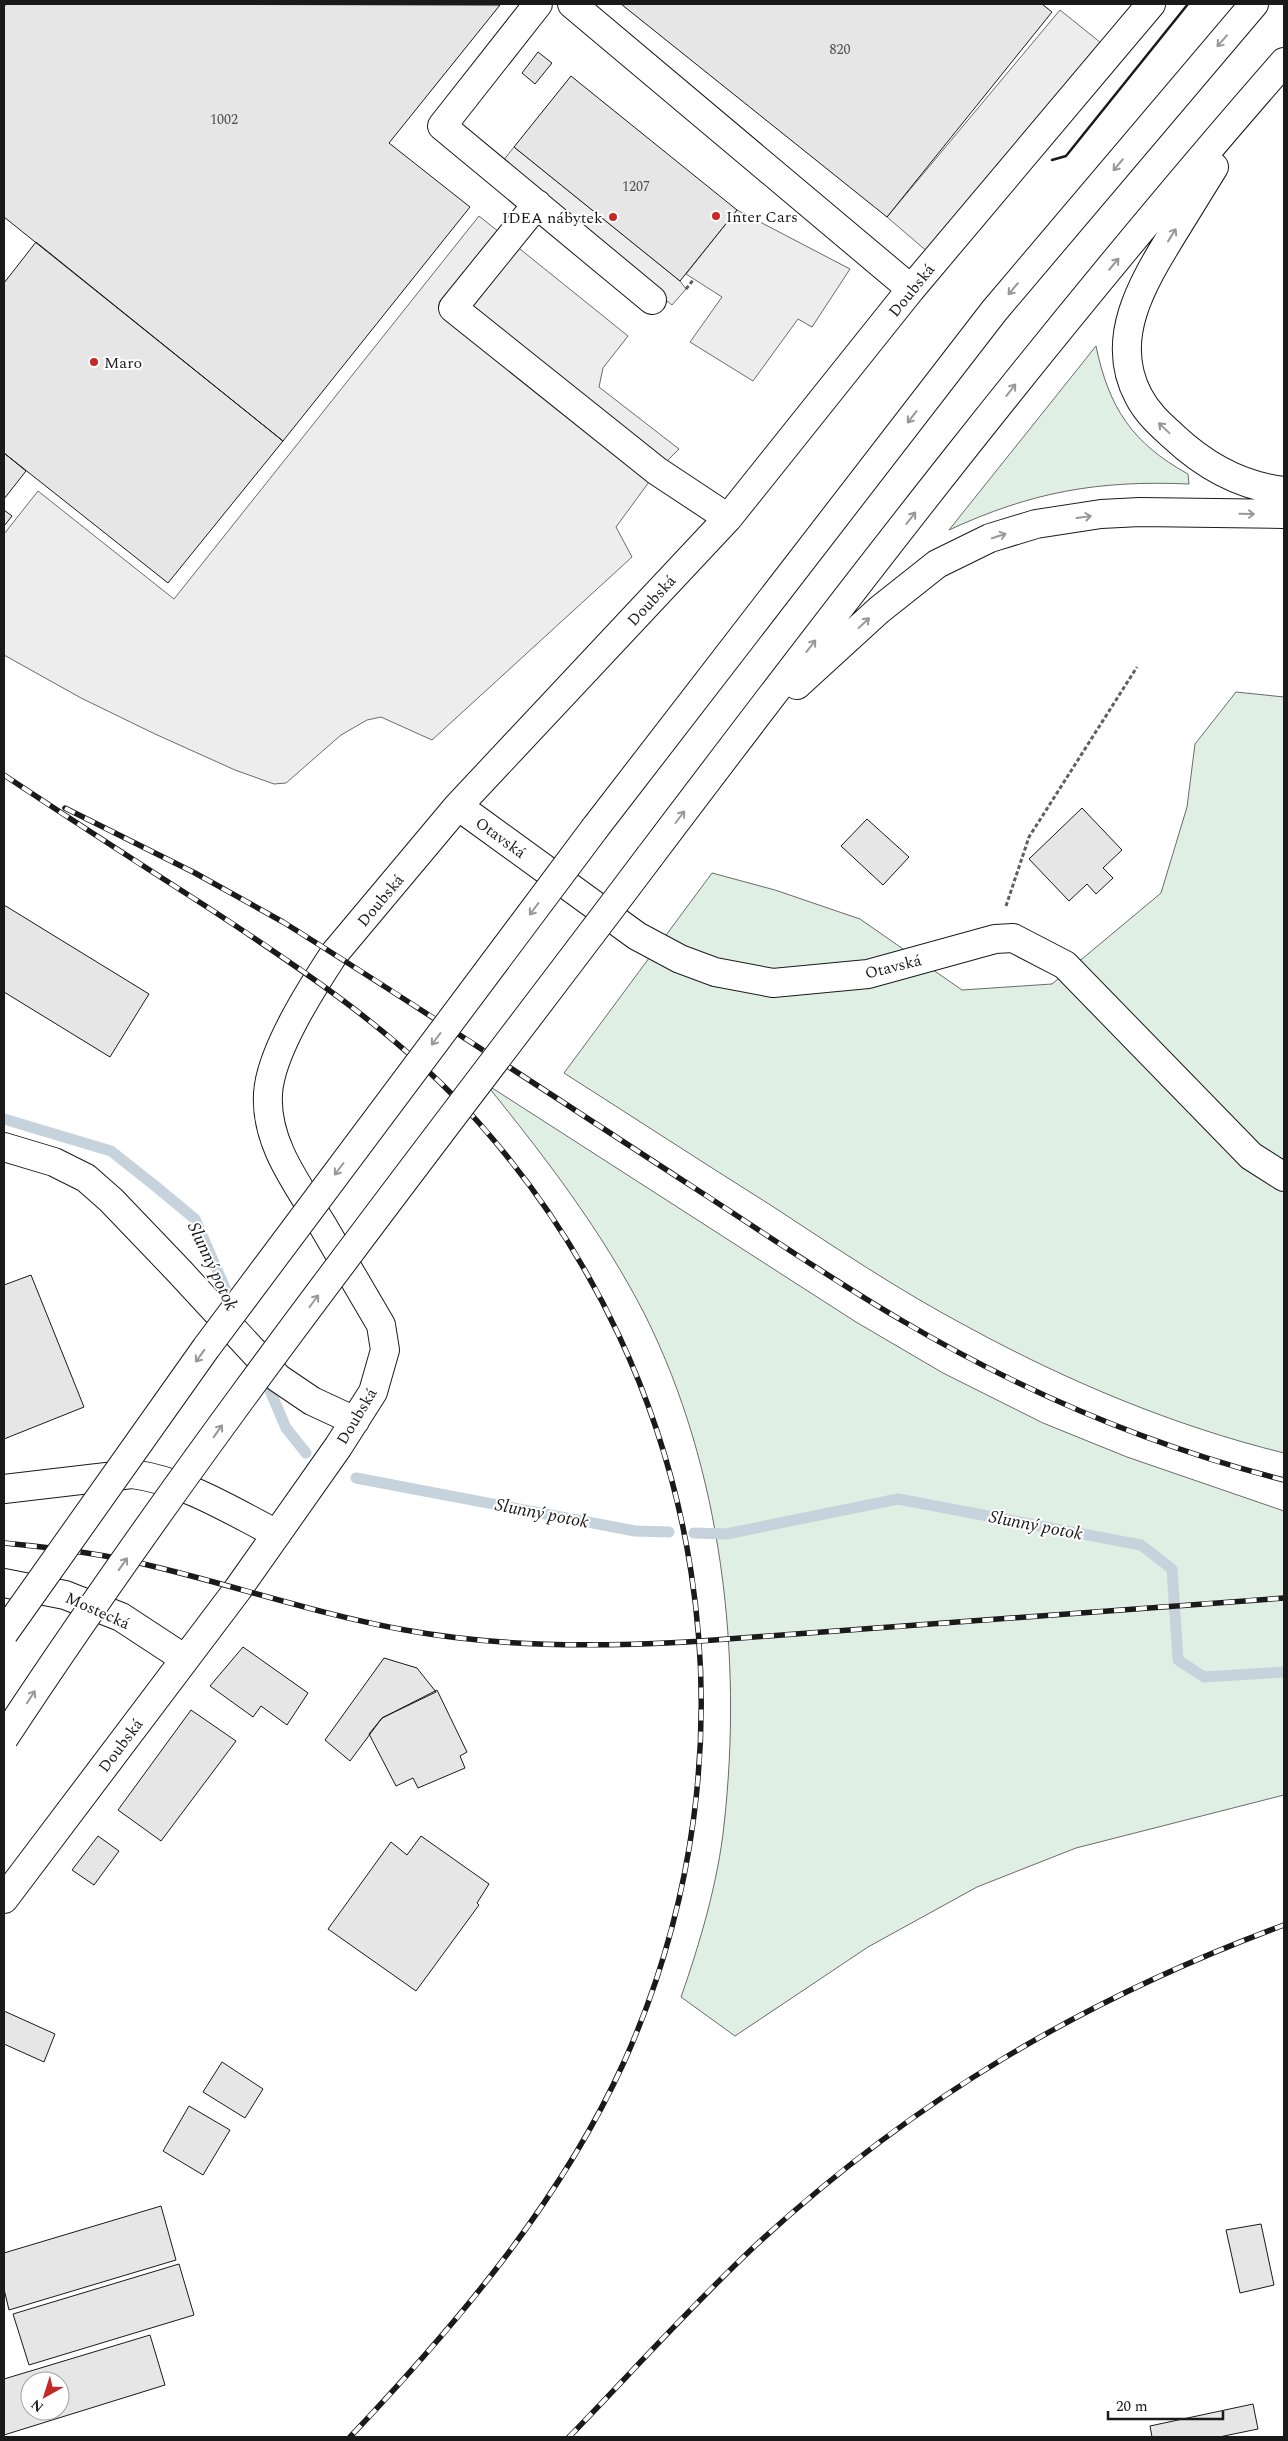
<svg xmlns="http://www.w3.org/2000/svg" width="1288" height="2441" viewBox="0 0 1288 2441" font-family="Spectral,serif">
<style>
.green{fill:#e0efe3;stroke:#6a6a6a}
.parking{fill:#ededed;stroke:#6a6a6a}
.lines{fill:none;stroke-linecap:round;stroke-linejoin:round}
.stream{stroke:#c6d2dc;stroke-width:11}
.building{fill:#e6e6e6;stroke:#1a1a1a;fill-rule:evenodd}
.minor-casing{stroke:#1a1a1a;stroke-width:30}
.highway-casing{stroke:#1a1a1a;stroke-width:30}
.path{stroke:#5f5f5f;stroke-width:3;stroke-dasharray:4 2.5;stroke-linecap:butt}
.minor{stroke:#fff;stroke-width:28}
.highway{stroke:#fff;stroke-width:28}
.rail-casing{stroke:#1a1a1a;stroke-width:5.5}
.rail{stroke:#fff;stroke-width:4;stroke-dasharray:11;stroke-linecap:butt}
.highway-bridge-casing{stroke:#1a1a1a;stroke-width:30;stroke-linecap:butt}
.highway-bridge{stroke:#fff;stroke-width:28}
.wall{stroke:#1a1a1a;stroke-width:2.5}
.oneway{stroke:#989898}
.poi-dot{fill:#c62828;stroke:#fff;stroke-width:2}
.labels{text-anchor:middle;stroke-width:4;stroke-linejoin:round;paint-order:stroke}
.number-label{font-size:14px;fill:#4d4d4d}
.poi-label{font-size:16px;fill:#1a1a1a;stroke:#fff;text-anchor:start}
.street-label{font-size:16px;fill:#1a1a1a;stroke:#fff}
.water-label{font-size:18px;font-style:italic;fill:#1a1a1a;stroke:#fff}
</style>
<rect width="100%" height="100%" fill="#fff"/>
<path class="green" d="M1096 346C1109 408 1132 443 1188 474L1189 484C1098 480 1031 492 949 530Z
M1236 692 1284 697V1453C1174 1426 1067 1381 968 1327 900 1291 836 1248 772 1206 702 1162 633 1117 564 1073L712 873 775 890 860 919 962 990 1052 984 1161 893 1187 807 1195 744Z
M486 1084 856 1322 943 1373 1043 1423 1127 1457 1284 1511V1795L1076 1848 977 1887 868 1947 735 2036 681 1997C700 1943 718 1882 724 1825 743 1656 722 1469 645 1315 602 1231 545 1157 486 1084Z"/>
<path class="parking" d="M1060 10 1111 51 936 259 887 217Z
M514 147 680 281 686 289 672 305 499 166Z
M737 210 850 269 812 327 798 319 753 381 690 342 722 297 686 274Z
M479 216 628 336 603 368 599 387 679 449 657 471 616 527 632 557 432 740 381 717 367 720 341 735 286 783 274 784 235 770 155 734 81 698 4 655V534L38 491 174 599Z"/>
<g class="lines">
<path class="stream" d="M4 1119 111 1151 154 1185 195 1219 234 1309
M263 1374 286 1428 306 1453
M356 1478 635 1531 669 1532
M694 1533 726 1534 898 1499 1141 1545 1172 1569 1178 1660 1204 1677 1284 1672"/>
</g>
<path class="building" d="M6 4 500 5 389 143 470 207 283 441 4 217V7Z
M621 4H1042L1052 12 887 217Z
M538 52 552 63 535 84 522 73Z
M571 76 737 210 680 281 514 147Z
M36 242 283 441 168 583 4 453V283Z
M4 453 26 471 4 499Z
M4 510 12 516 4 526Z
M1082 808 1122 850 1103 868 1113 878 1096 894 1087 884 1069 901 1029 859Z
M867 819 909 857 883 885 841 846Z
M4 905 149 994 110 1057 4 992Z
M31 1275 84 1407 4 1439V1285Z
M243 1647 308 1693 287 1725 261 1706 253 1717 210 1686Z
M384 1658 417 1668 436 1692 382 1718 350 1761 325 1740Z
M437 1690 467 1752 460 1756 465 1768 418 1788 413 1778 396 1786 369 1734 382 1718Z
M191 1710 236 1741 161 1841 118 1810Z
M98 1836 119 1851 94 1885 72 1870Z
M421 1836 489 1884 477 1903 479 1905 416 1991 328 1929 391 1842 407 1855Z
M4 2011 55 2034 44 2062 4 2044Z
M222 2062 263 2089 245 2118 203 2092Z
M189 2106 230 2130 203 2175 163 2151Z
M161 2206 176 2260 9 2310 4 2289V2253Z
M1261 2224 1274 2285 1240 2293 1226 2230Z
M179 2264 194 2315 29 2365 13 2314Z
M150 2335 165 2385 4 2435V2379ZM30 2381H60V2411H30Z
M1253 2404 1258 2429 1219 2437H1152L1150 2426Z"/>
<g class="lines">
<defs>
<path id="minor" d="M538 4 442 126 652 300
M572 4 911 289
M537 204 453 308 657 471 728 518
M458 806 637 936 680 959 715 972 773 983 868 974 995 939 1013 938 1065 965 1251 1156 1284 1177
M4 1147 54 1162 86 1178 111 1200 179 1271 278 1378 312 1401 355 1421
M4 1489 132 1474C185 1481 230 1510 277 1534
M4 1583 65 1595 121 1617 185 1659
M4 1899 238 1589 338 1447 373 1392 385 1350 381 1325C362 1292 342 1259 323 1226 299 1186 265 1144 268 1094 270 1053 311 989 334 954L458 806 728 518 911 289 1151 4"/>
<path id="highway" d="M1214 167C1200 190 1186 212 1172 235 1142 284 1108 340 1139 397 1148 414 1161 425 1174 437 1205 466 1241 486 1284 491
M797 685 879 610 937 564 990 538 1036 524 1101 514 1140 512 1284 514
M595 828 994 311 1254 4
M650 856C854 586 1061 317 1284 62"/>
</defs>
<use href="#minor" class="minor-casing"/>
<use href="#highway" class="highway-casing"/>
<path class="path" d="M686 289 694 279
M1006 906 1029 837 1137 667"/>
<use href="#minor" class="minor"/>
<use href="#highway" class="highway"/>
<defs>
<path id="rail" d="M4 775C70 819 137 862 204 905 302 969 401 1035 479 1123 709 1383 766 1746 624 2062 560 2203 455 2326 350 2437
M65 808 195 873 283 922C422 1009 559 1100 696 1189 764 1233 831 1279 901 1320 1021 1391 1150 1446 1284 1480
M4 1543C55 1548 106 1554 156 1567 239 1587 321 1615 405 1630 499 1647 592 1647 687 1642L1284 1598
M569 2437C631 2373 691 2306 756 2245 916 2098 1082 2000 1284 1925"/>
</defs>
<use href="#rail" class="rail-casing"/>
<use href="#rail" class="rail"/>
<defs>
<path id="highway-bridge" d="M4 1633 206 1348 595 828
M4 1738C204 1434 431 1147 650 856"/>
</defs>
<use href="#highway-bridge" class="highway-bridge-casing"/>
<use href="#highway-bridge" class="highway-bridge"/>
<path class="wall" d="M1052 160 1066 156 1188 4"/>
</g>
<defs><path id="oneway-shaft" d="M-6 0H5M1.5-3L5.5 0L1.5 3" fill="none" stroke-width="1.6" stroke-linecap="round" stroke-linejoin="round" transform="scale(1.25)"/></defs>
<g class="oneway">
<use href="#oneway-shaft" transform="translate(1222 41) rotate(131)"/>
<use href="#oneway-shaft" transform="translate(1118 165) rotate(130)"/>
<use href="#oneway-shaft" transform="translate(1172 235) rotate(-58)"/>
<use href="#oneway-shaft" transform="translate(1114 264) rotate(-50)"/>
<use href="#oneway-shaft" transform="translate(1013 289) rotate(130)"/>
<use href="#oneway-shaft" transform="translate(1011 390) rotate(-52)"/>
<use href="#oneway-shaft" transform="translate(912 417) rotate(128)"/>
<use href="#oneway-shaft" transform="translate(1164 428) rotate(-137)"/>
<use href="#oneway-shaft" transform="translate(1247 514) rotate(1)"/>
<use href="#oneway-shaft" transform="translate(1084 517) rotate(-8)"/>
<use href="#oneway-shaft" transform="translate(911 518) rotate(-52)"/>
<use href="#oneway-shaft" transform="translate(999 536) rotate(-18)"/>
<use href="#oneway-shaft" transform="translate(864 623) rotate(-43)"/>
<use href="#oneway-shaft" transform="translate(811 646) rotate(-52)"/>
<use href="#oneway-shaft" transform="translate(680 817) rotate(-53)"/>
<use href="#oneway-shaft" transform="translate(534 909) rotate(127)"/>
<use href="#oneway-shaft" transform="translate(436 1039) rotate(127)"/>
<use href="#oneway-shaft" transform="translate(339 1169) rotate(127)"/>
<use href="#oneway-shaft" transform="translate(314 1301) rotate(-53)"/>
<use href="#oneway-shaft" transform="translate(200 1356) rotate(126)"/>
<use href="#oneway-shaft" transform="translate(218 1431) rotate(-55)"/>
<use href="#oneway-shaft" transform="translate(123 1564) rotate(-55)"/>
<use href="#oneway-shaft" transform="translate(31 1697) rotate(-57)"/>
</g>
<g class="poi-dot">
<circle cx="716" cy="216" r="5"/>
<circle cx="613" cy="217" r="5"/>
<circle cx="94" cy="362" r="5"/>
</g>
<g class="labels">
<g class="number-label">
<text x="840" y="54">820</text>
<text x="224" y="124">1002</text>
<text x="636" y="191">1207</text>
</g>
<g class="poi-label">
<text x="726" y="222">Inter Cars</text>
<text x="603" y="223" text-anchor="end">IDEA nábytek</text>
<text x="104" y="368">Maro</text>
</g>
<g class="street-label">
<text transform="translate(911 290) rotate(-51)" y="6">Doubská</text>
<text transform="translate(651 600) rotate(-47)" y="6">Doubská</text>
<text transform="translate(501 837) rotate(36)" y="6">Otavská</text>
<text transform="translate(380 900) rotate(-50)" y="6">Doubská</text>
<text transform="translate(893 966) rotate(-14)" y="6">Otavská</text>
<text transform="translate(356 1416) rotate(-59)" y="6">Doubská</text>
<text transform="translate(98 1610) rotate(24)" y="6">Mostecká</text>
<text transform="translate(120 1745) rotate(-53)" y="6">Doubská</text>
</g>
<g class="water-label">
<text transform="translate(213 1266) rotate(65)" y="6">Slunný potok</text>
<text transform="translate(542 1513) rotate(11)" y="6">Slunný potok</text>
<text transform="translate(1036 1525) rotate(11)" y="6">Slunný potok</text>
</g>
</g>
<rect width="1288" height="2441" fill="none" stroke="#1a1a1a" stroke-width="10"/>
<g transform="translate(45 2396) rotate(219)"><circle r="24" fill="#ffffff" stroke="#a3a3a3"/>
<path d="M0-4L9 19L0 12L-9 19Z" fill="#c62828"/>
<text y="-8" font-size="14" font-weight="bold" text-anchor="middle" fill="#1a1a1a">N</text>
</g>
<path d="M1108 2411v8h115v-8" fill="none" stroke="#1a1a1a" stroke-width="2.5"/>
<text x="1116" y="2411" font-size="15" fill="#1a1a1a" stroke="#ffffff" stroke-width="4" paint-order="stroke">20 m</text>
</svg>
